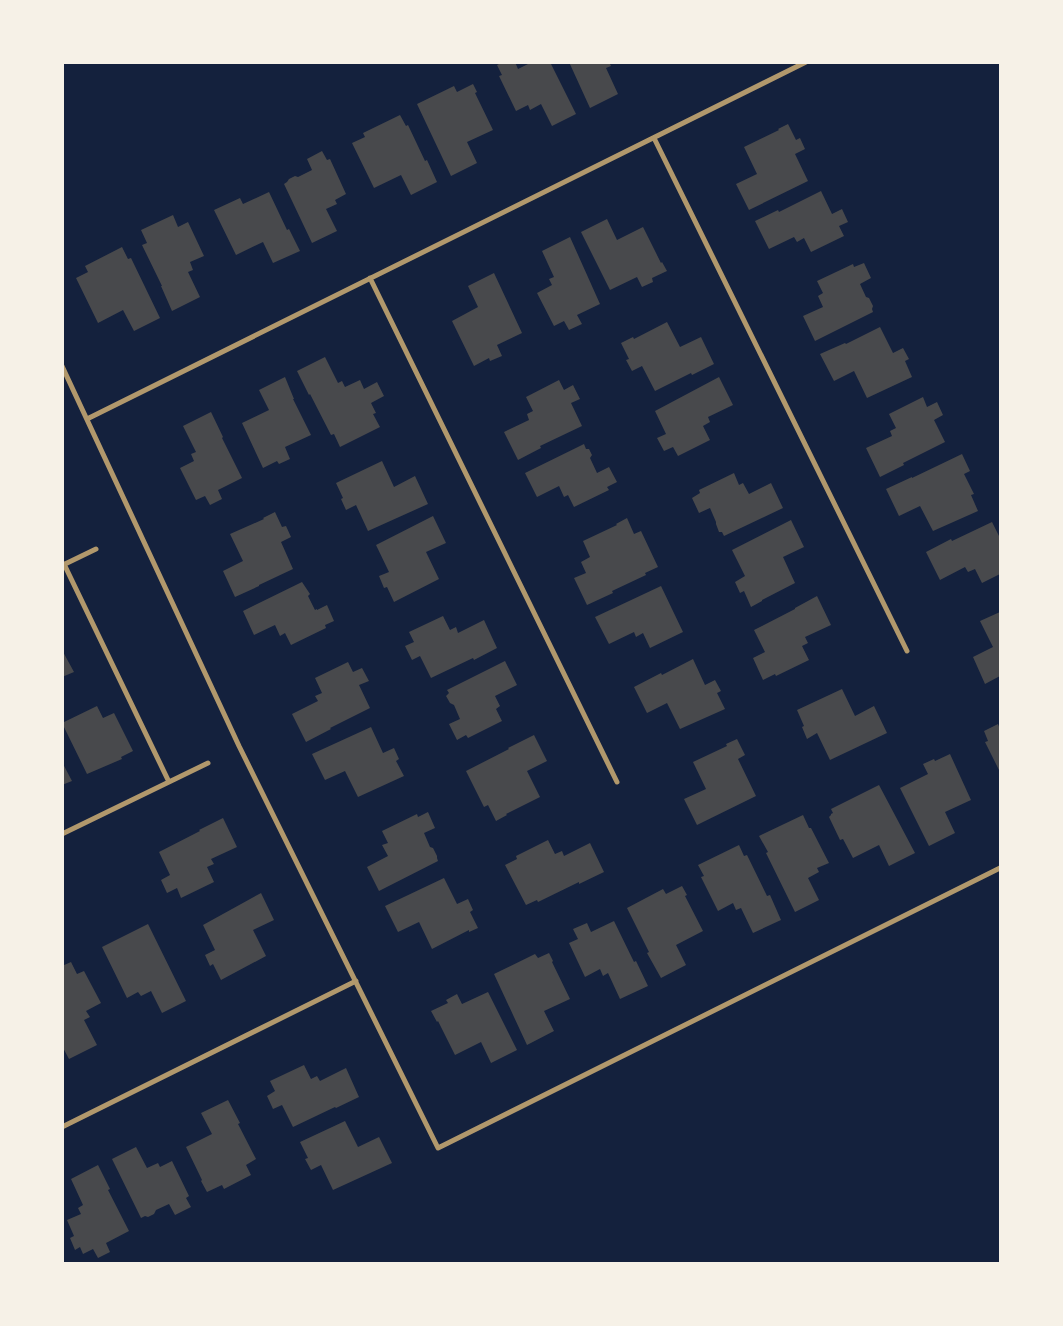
<svg xmlns="http://www.w3.org/2000/svg" width="1063" height="1326" viewBox="0 0 1063 1326" font-family="Quicksand,sans-serif">
<style>
.building{fill:#48494c}
.lines{fill:none;stroke-linecap:round;stroke-linejoin:round}
.minor{stroke:#b1986c;stroke-width:5}
</style>
<rect width="100%" height="100%" fill="#14213d"/>
<path class="building" d="M503 62H515L518 69 532 62H550L576 114 552 126 541 104 530 110 528 105 516 111 499 76 502 75 497 65Z
M569 62H609L611 66 606 68 618 94 590 108Z
M473 84 477 92 475 93 493 130 467 142 477 163 451 176 417 104 454 86 457 92Z
M400 115 406 126 408 125 425 161 427 160 437 182 411 195 401 175 374 188 352 143 365 137 363 133Z
M788 124 796 140 800 138 805 149 795 154 808 181 749 210 736 184 757 174 744 147 779 130 778 129Z
M322 151 327 160 330 159 346 194 335 200 337 204 326 209 337 231 312 243 284 184 287 182 289 179 295 176 298 177 312 170 307 159Z
M821 191 832 214 842 209 848 222 839 226 844 236 811 252 804 238 797 242 794 237 769 249 755 221 778 210 779 212Z
M269 192 287 230 289 229 300 251 273 263 263 242 236 255 214 210 240 198 243 204Z
M173 215 178 227 188 222 204 256 190 262 193 270 188 272 200 297 172 311 161 286H162L142 245 147 243 141 230Z
M607 219 617 240 643 227 661 263 662 262 667 271 652 278 653 282 642 287 637 277 610 290 581 232Z
M570 237 600 304 577 315 582 324 569 330 564 321 554 326 537 293 552 285 549 279 554 277 542 251Z
M122 247 128 259 131 258 160 318 134 331 123 310 98 323 76 278 88 272 85 266Z
M864 263 871 278 860 284 866 297 869 298 873 306 872 309 873 312 815 341 803 316 823 307 818 296 823 293 817 281 853 264 854 267Z
M494 273 522 333 497 345 502 356 490 361 489 358 474 366 452 321 478 307 468 286Z
M667 322 680 347 701 337 714 364 692 375 691 373 655 391 642 366 632 371 626 360 629 359 621 343 633 337 634 339Z
M880 327 893 353 903 348 909 359 905 361 912 377 867 398 854 371 834 381 820 354 845 343 846 344Z
M325 357 338 383 342 381 345 387 360 380 364 389 377 382 384 396 371 403 376 413 373 414 380 427 340 447 334 434 331 435 310 394 309 395 297 371Z
M285 377 294 399H293L311 435 285 447 290 459 279 464 277 461 263 468 242 423 269 410 259 390Z
M719 377 733 405 708 417 710 422 703 426 710 440 678 456 673 447 664 451 657 438 666 434 655 411Z
M559 380 564 390 573 385 580 399 571 403 582 426 540 446 541 448 518 460 504 432 529 420 527 414 533 411 526 397Z
M923 397 927 407 937 402 943 415 934 420 945 442 903 463 904 465 880 477 866 448 892 436 890 431 896 428 889 414Z
M211 412 223 437 222 438 242 478 218 490 222 499 210 505 205 496 196 500 180 468 194 461 191 454 196 452 183 426Z
M584 444 586 449H589L592 455 590 458 597 473 609 467 617 482 607 487 609 490 574 507 568 495 564 497 559 486 537 497 525 473Z
M962 454 970 471 964 474 974 494 971 495 978 511 933 531 920 506 899 516 886 489 912 477V478Z
M382 461 394 487 415 476 428 504 368 531 356 505 346 510 341 499 343 498 336 483Z
M734 473 739 485 743 483 749 494 771 483 783 508 724 536 722 532H719L716 524V522L710 508 699 513 692 498 700 493 699 490Z
M275 512 282 527 286 526 291 537 281 542 293 569 259 585V586L235 597 223 571 243 561 230 534 264 519 263 518Z
M433 516 446 543 426 552 439 579 394 602 387 587 384 588 379 576 389 572 376 545Z
M627 518 634 534 641 531 658 567 645 573 646 575 612 591 613 593 587 605 574 578 586 573 581 562 590 557 583 541 617 525 616 524Z
M791 520 804 547 783 557 795 583 762 600V601L751 607 744 591 740 593 735 582 745 576 732 550Z
M992 522 1000 538V574L982 583 975 569 968 572 965 567 940 580 926 552 951 539 952 541Z
M302 582 310 594 308 596 315 610 317 609V610L327 605 334 621 325 625 326 628 291 645 285 633 280 636 275 625 254 635 243 611Z
M661 586 683 632 650 648 643 633 636 637 634 632 609 644 595 617Z
M817 596 831 625 805 637 808 643 802 646 809 660 776 676 775 674 763 680 753 658 765 652 754 630 795 609V608Z
M1000 612V676L985 684 973 657 993 647 980 621Z
M443 616 450 630 456 627 458 633 484 620 497 648 474 660 473 658 431 678 420 656 412 660 405 646 414 642 409 632Z
M62 650 74 672 62 677Z
M693 659 705 685 715 680 721 691 717 693 725 709 680 729 667 703 647 713 634 687 661 673 662 675Z
M505 661 517 685 495 696 500 706 496 709 502 721 468 738 466 735 457 740 449 724 460 719 454 705 450 703 446 696 449 693 447 690Z
M348 662 353 672 362 668 369 681 359 685 370 708 330 728 331 729 306 742 292 714 318 701 315 696 322 693 315 678Z
M842 689 855 716 874 706 887 733 830 760 817 733 807 739 802 727 804 726 797 710Z
M97 706 103 718 114 713 133 751 121 757 122 759 87 774 62 723Z
M998 724 1000 729V772L985 742 988 741 984 731Z
M371 727 383 753 394 748 399 759 396 761 404 776 358 797 345 771 325 780 312 754Z
M534 735 547 761 527 771 540 797 506 814 507 815 496 821 488 805 484 807 466 771 509 749 508 748Z
M737 739 745 755 738 759 756 796 697 825 684 799 706 789 693 762 727 746 726 744Z
M950 754 971 800 945 812 955 833 929 846 900 788 928 774 923 764 934 759 935 761Z
M62 762 72 781 62 785Z
M879 785 915 853 889 866 879 845 853 858 843 839 840 840 829 817 831 815V814L833 813 831 809Z
M428 812 435 828 424 833 430 847 433 848 437 856V858L438 861 379 891 367 867 388 856 382 845 388 843 382 831 417 814 418 817Z
M803 815 809 828H811L829 863 817 868 819 872 808 878 819 900 795 912 766 853 768 852 759 836Z
M223 818 237 847 211 859 214 864 207 867 214 882 181 898 177 888 167 893 161 880 170 875 159 852 200 831 199 830Z
M548 840 555 854 562 851 564 856 590 843 604 872 579 884V882L538 902 537 900 526 905 505 865 517 859 516 856Z
M739 845 744 856 747 855 767 896 770 895 781 920 753 933 741 908 736 910 733 903 718 911 701 877 704 876 698 865Z
M444 878 457 904 468 899 473 910 470 912 478 928 469 932V930L432 949 419 922 398 932 385 906Z
M682 886 687 895 685 896 703 931 676 945 686 965 661 978 647 953 649 952 627 908 663 889 666 894Z
M261 893 274 920 253 930 266 956 221 980 213 964 210 966 205 955 215 950 203 925Z
M614 921 634 962 636 961 648 986 620 999 608 973 603 976 600 969 585 977 569 943 578 939 573 929 587 923 591 932Z
M148 924 186 1001 162 1013 151 991 141 996 138 992 127 998 102 947Z
M549 953 553 961 552 962 570 999 544 1011 554 1031 527 1045 494 974 535 954 538 958Z
M71 962 77 974 84 971 101 1003 86 1011 90 1017 84 1020 97 1045 69 1059 62 1046V966Z
M488 992 517 1050 491 1063 481 1042 455 1055 438 1021 437 1022 431 1011 448 1003 446 1000 457 994 462 1004Z
M304 1065 311 1079 317 1076 320 1081 346 1068 359 1097 336 1108 335 1107 293 1127 282 1105 273 1109 267 1096 275 1091 270 1081Z
M228 1100 240 1123 238 1124 256 1159 246 1165 251 1175 224 1189 222 1185 207 1192 201 1181 202 1180 186 1147 212 1134 201 1113Z
M345 1121 358 1147 379 1137 392 1163 333 1190 321 1165 311 1170 305 1159 308 1158 300 1142Z
M136 1147 147 1168 158 1163 160 1167 172 1161 189 1196 186 1198 191 1207 175 1215 169 1204 156 1210 154 1214 148 1217 145 1216 141 1218 112 1159Z
M98 1165 110 1189 108 1190 129 1231 106 1243 110 1252 98 1258 93 1249 83 1254 80 1247 75 1250 70 1238 74 1236 67 1220 81 1214 78 1208 83 1205 71 1179Z"/>
<g class="lines">
<path class="minor" d="M654 138 907 651
M370 278 617 782
M62 366 239 746 438 1148 1000 868
M87 419 806 62
M64 564 169 782
M63 565 96 549
M62 834 208 763
M62 1127 356 981"/>
</g>
<rect width="1063" height="1326" fill="none" stroke="#f6f1e7" stroke-width="128"/>
</svg>
